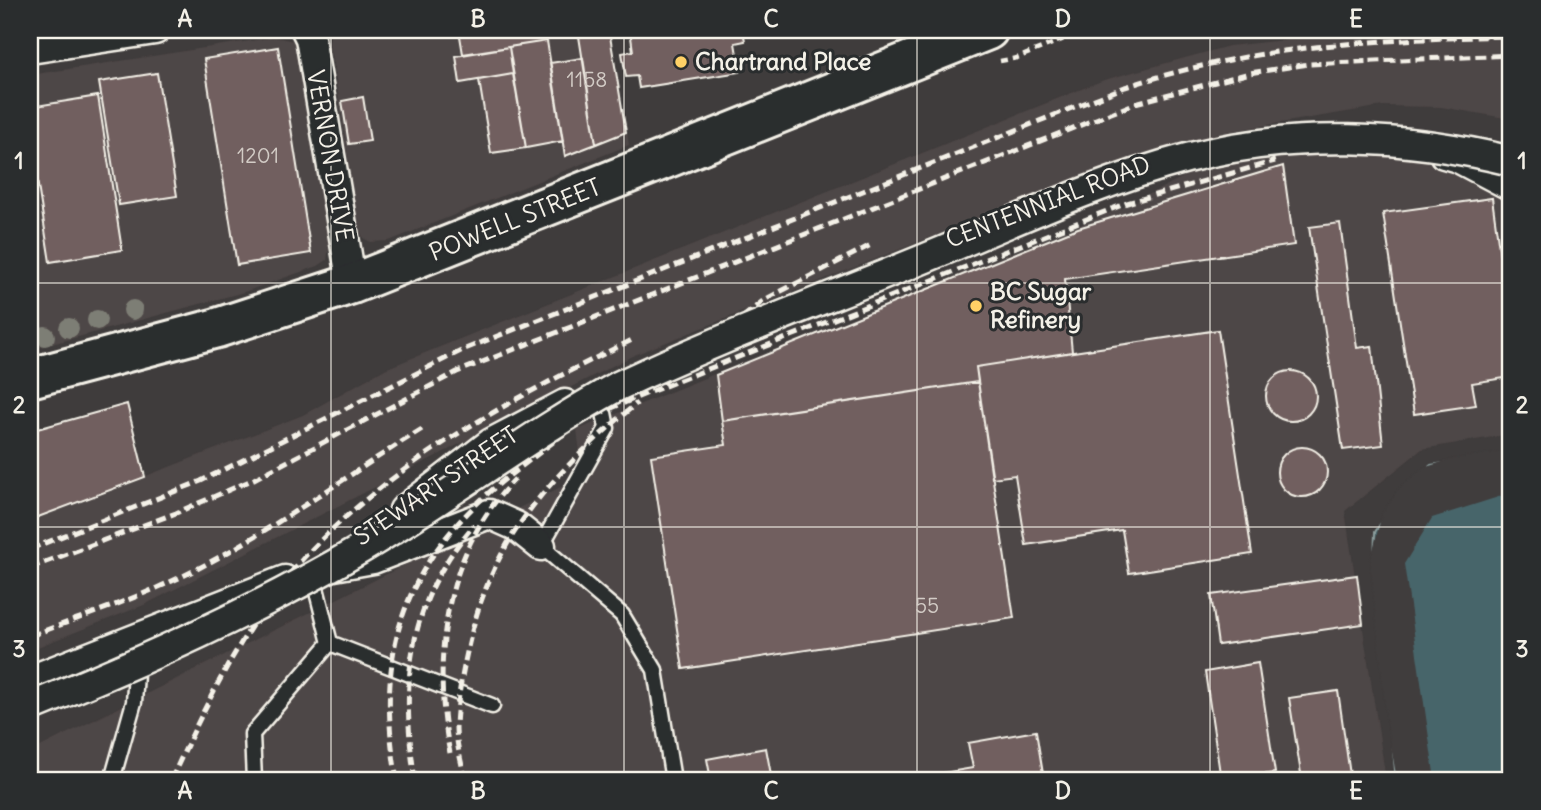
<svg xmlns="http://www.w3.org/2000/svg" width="1541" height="810" viewBox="0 0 1541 810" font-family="Delius,sans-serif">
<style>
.built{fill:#4e4646}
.water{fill:#47656a;stroke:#8c9d9c;stroke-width:2}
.pier{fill:#3f3c3c}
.building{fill:#715e5e;stroke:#f4f1e8;stroke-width:2}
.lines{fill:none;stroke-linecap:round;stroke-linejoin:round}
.service-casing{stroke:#f4f1e8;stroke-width:19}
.minor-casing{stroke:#f4f1e8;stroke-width:33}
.secondary-casing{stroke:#f4f1e8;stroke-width:44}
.path{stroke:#f4f1e8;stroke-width:4.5;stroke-dasharray:7 5;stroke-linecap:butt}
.service{stroke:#2a2d2e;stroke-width:14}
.minor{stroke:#2a2d2e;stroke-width:28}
.secondary{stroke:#2a2d2e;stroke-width:38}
.rail{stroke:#f4f1e8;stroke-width:5;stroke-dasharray:10 5;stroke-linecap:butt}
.minor-bridge-casing{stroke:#f4f1e8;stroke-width:33;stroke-linecap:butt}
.minor-bridge{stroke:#2a2d2e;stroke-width:28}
.tree{fill:#7d7e75}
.grid{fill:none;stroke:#f4f1e8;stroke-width:2;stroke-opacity:0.55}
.poi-dot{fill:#ffd166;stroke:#2a2d2e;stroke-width:2.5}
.labels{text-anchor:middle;stroke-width:6;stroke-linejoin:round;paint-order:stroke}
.number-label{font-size:21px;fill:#d3ccc6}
.poi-label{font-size:24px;font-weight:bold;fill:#f4f1e8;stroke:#2a2d2e;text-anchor:start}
.street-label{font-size:24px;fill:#f4f1e8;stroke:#2a2d2e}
.neatline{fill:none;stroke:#f4f1e8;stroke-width:2.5}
.grid-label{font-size:23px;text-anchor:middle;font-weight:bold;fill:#f4f1e8}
</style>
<rect width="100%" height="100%" fill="#3f3c3c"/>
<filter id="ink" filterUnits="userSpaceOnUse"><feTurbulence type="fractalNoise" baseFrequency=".0143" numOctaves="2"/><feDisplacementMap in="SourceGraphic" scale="14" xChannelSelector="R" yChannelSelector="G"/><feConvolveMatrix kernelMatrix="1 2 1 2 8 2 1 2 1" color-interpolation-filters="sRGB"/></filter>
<g filter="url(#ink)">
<path class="built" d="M332 30H610L629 145 389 241 371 242 363 238 358 227 334 67 328 44Z
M1379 30H1511V119L1441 107 1383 106 1220 133 1135 156 634 355 144 605 30 650V521L303 415 385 369 1104 80 1229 46Z
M275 37 294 41 301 57 330 241 327 260 318 266 244 292 30 350V75Z
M1309 149 1511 153V434L1422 449 1345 511 1386 780H30V752L583 476 577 430 1122 208 1201 168Z"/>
<path class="water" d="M1511 453V780H1396L1374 562 1375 532 1404 487 1431 465Z"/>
<path class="pier" d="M1511 450V493L1432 518 1404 564 1435 780H1397L1386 718 1370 562 1382 514 1399 488 1423 468 1452 459Z"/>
<path class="building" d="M459 30H545L547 41 463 54Z
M578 30H609L626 132 596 144Z
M630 30H743L745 41 735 43 740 72 639 88 637 76 626 77 622 53 633 51Z
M547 41 563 141 526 148 509 47Z
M278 47 311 253 237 265 204 59Z
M509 47 513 74 460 83 456 56Z
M583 58 596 144 565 156 550 63Z
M157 73 177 196 119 205 99 82Z
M513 74 526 148 491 153 479 80Z
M98 96 122 250 50 262 30 135V107Z
M363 97 370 141 349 144 342 101Z
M1283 166 1294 245 1065 279 1072 352 976 367 978 382 722 421 716 375 1078 228Z
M1492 198 1511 336V377L1472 383 1476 405 1414 414 1383 213Z
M1340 223 1357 348 1372 346 1383 445 1343 450 1309 227Z
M1218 330 1252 554 1129 573 1122 530 1026 545 1015 475 992 478 976 367Z
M1266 396a25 25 0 1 1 50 0a25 25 0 1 1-50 0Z
M978 382 1014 618 683 669 651 456 726 445 722 421Z
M127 404 145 477 30 520V431Z
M1277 472a25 25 0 1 1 50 0a25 25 0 1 1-50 0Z
M1357 575 1363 624 1218 645 1211 595Z
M1258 663 1275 773 1221 780 1205 672Z
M1338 691 1350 775 1302 780 1289 698Z
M1036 731 1044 780H902L973 768 968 743Z
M766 748 772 780H711L707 759Z"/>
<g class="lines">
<defs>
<path id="service" d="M600 392 607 428 541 546 622 615 655 670 673 780
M312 572 330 643 492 706
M112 780 134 702 137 660
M254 780 252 734 330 643"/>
<path id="minor" d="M306 30 310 38 352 284
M30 49 155 30
M1444 154 1458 158 1511 186
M404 510 491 443 565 404
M334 566 373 559 489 514 516 526 541 546
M30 680 285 580"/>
<path id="secondary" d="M30 378 217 328 352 284 988 30"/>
</defs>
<use href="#service" class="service-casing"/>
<use href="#minor" class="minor-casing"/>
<use href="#secondary" class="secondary-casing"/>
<path class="path" d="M1000 61 1017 58 1086 30"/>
<use href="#service" class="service"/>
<use href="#minor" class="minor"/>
<use href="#secondary" class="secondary"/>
<path class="rail" d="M662 383 764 300 871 245
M30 549 201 481 465 349 1125 87C1260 44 1372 40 1511 36
M30 568 176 513 254 479 457 372 1139 102 1250 73 1309 64 1511 55
M30 636C87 615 145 596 199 568 277 527 348 475 422 429
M450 753C431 659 444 551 515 479
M171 780C208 699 251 610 315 546 406 454 519 395 634 339
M397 780C371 639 411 547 526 463 546 448 565 431 587 420 607 409 630 401 650 392L1127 203 1275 161
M415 780C400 683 407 602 474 525
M465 780C462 763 456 745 456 727 457 699 463 670 469 643 495 532 553 474 637 403"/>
<defs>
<path id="minor-bridge" d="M30 707C143 661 256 611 361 549 449 497 529 435 618 386 713 341 813 304 911 264 1001 228 1092 183 1187 158 1293 130 1406 135 1511 161"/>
</defs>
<use href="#minor-bridge" class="minor-bridge-casing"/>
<use href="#minor-bridge" class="minor-bridge"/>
</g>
<g class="tree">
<circle cx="133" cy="310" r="10"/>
<circle cx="97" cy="320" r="10"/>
<circle cx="69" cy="328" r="10"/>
<circle cx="45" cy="336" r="10"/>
</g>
</g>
<path class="grid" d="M331 30V780M624 30V780M917 30V780M1210 30V780M30 283H1511M30 527H1511"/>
<g class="poi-dot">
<circle cx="681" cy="62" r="7"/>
<circle cx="976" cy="306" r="7"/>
</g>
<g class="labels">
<g class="number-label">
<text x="587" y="87">1158</text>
<text x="258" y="163">1201</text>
<text x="927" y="613">55</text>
</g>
<g class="poi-label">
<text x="695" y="70">Chartrand Place</text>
<text x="990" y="300">BC Sugar<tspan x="990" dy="28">Refinery</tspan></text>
</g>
<g class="street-label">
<text transform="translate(330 156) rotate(80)" y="8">VERNON DRIVE</text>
<text transform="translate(1048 202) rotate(-21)" y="8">CENTENNIAL ROAD</text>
<text transform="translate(515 220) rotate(-22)" y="8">POWELL STREET</text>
<text transform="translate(436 486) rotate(-34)" y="8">STEWART STREET</text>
</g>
</g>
<rect width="1541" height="810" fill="none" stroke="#2a2d2e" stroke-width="77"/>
<rect x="38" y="38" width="1464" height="734" class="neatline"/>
<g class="grid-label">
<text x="185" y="27">A</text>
<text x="478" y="27">B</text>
<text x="771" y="27">C</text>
<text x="1063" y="27">D</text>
<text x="1356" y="27">E</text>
<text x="19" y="169">1</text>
<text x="1522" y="169">1</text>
<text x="19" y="413">2</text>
<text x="1522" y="413">2</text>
<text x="19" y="657">3</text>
<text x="1522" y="657">3</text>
<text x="185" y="799">A</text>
<text x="478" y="799">B</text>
<text x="771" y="799">C</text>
<text x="1063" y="799">D</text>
<text x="1356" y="799">E</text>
</g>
</svg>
